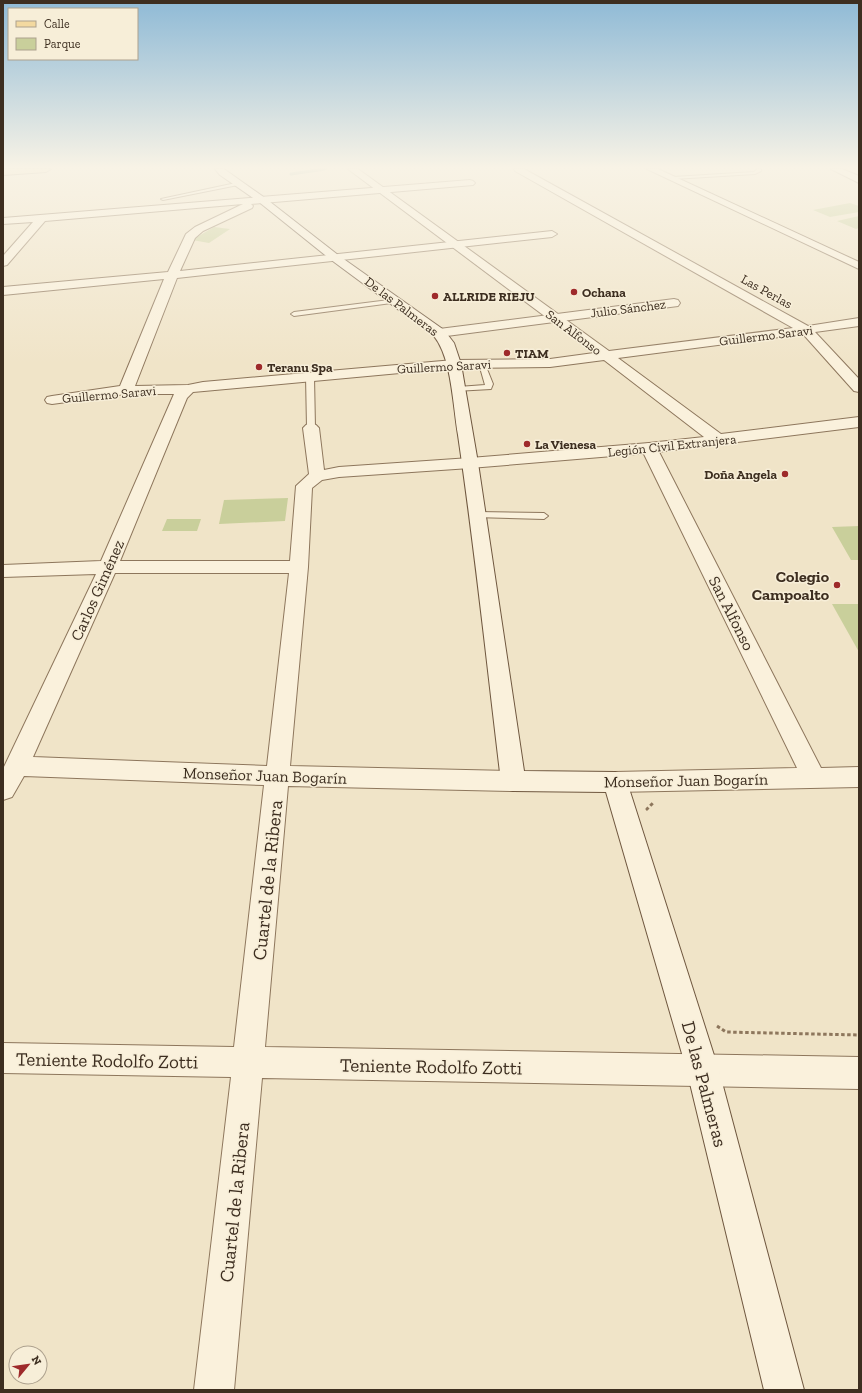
<svg xmlns="http://www.w3.org/2000/svg" width="862" height="1393" viewBox="0 0 862 1393" font-family="'Zilla Slab',serif">
<style>
.green{fill:#c9cf9b}
.lines{fill:none;stroke-linecap:round;stroke-linejoin:round}
.stream{stroke:#6f938a;stroke-width:3}
.service-casing{stroke:#8d765c;stroke-width:2}
.minor-casing{stroke:#8d765c;stroke-width:2}
.tertiary-casing{stroke:#8d765c;stroke-width:2}
.secondary-casing{stroke:#6f573f;stroke-width:2}
.primary-casing{stroke:#5b4430;stroke-width:2}
.path{stroke:#8d765c;stroke-width:3;stroke-dasharray:3.5 2.5;stroke-linecap:butt}
.service{fill:#faf1dc;fill-rule:evenodd}
.minor{fill:#faf1dc;fill-rule:evenodd}
.tertiary{fill:#faf1dc;fill-rule:evenodd}
.secondary{fill:#faf1dc;fill-rule:evenodd}
.primary{fill:#f3d9a0;fill-rule:evenodd}
.poi-dot{fill:#9e2a2b;stroke:#f7eed8;stroke-width:1.5}
.labels{text-anchor:middle;stroke-width:3;stroke-linejoin:round;paint-order:stroke}
.far-street-label{font-size:13px;fill:#3d2e20;stroke:#f7eed8}
.far-poi-label{font-size:13px;font-weight:bold;fill:#3d2e20;stroke:#f7eed8;text-anchor:start}
.poi-label{font-size:16px;font-weight:bold;fill:#3d2e20;stroke:#f7eed8;text-anchor:end}
.street-label{font-size:16px;fill:#3d2e20;stroke:#f7eed8}
.near-street-label{font-size:19px;fill:#3d2e20;stroke:#f7eed8}
</style>
<rect width="100%" height="100%" fill="#f0e4c8"/>
<path class="green" d="M850 203 859 206V212L830 217 813 210Z
M859 216V228L856 229 837 221Z
M214 227 230 229 209 243 192 240Z
M288 498 285 521 219 524 224 500Z
M167 519H201L197 531H162Z
M859 526V560H851L832 527Z
M832 604H859V652Z"/>
<g class="lines">
<path class="stream" d="M291 174 325 169"/>
<defs>
<path id="service" d="M757 169H761V171L755 174 673 179 671 178 673 177 754 172Z
M236 183 238 185 163 200 161 199Z
M397 299 400 301 399 302 294 316 291 314 294 312Z
M482 362 485 364 493 384 491 389 455 391 454 389 458 387 485 385 479 364Z
M310 374 314 376 315 428 311 430 307 428 306 376Z
M477 512 544 513 548 516 544 519 474 517 473 515 474 513Z"/>
<path id="minor" d="M647 169H658L859 262V269Z
M831 169H842L859 176V183Z
M470 180 473 181 475 183 473 185 251 204 253 206 252 208 203 231 195 238 180 271 552 231 557 234 552 237 177 278 135 386 188 385 203 382 454 360 459 361 461 364 459 367 454 368 193 392 187 398 120 561H290L296 486 309 474 303 428 306 425 311 423 316 425 319 428 324 470 339 467 470 458 476 460 478 463 476 466 470 468 339 477 322 480 312 488 308 567 290 766 513 771 522 774 525 781 522 788 513 791 288 786 265 1047 859 1057V1089L262 1078 234 1390H194L231 1077 3 1073V1043L234 1047 264 785 24 776 12 797 3 800V769L96 574 3 577V565L101 561 174 394H126L52 404 47 403 45 400 47 397 52 396 120 386 164 279 3 295V287L168 272 186 234 195 227 243 204 45 221 7 265 3 266V256L33 222 3 224V218ZM115 573H289L267 766 33 757Z
M674 299 678 300 680 303 678 306 439 337 434 336 432 333 434 330 439 329Z
M649 443 655 445 657 448 821 768 859 767V787L615 792 606 789 603 782 606 775 615 772 797 768 641 448 643 445Z"/>
<path id="tertiary" d="M348 169H358L609 351 793 328 515 171 514 169H524L808 326 859 318V326L815 332 859 379V392L854 391 803 334 618 358 721 434 859 417V427L649 453 470 468 464 466 462 463 464 460 470 458 649 443 704 437 604 360 550 367 454 368 449 367 447 364 449 361 454 360 550 359 594 353Z"/>
<path id="secondary" d="M215 169H224L265 198 338 255 444 330 454 343 461 364 478 463 524 771 615 772 624 775 627 782 719 1071 804 1390H764L687 1071 606 792 513 791 504 788 501 781C487 666 475 550 458 435 453 407 452 358 434 336L330 259 259 202 220 175Z"/>
<path id="primary" d="M3 169H51L46 172 3 175Z"/>
</defs>
<use href="#service" class="service-casing"/>
<use href="#minor" class="minor-casing"/>
<use href="#tertiary" class="tertiary-casing"/>
<use href="#secondary" class="secondary-casing"/>
<use href="#primary" class="primary-casing"/>
<path class="path" d="M648 810 647 809 654 802
M717 1026 726 1032 859 1035"/>
<use href="#service" class="service"/>
<use href="#minor" class="minor"/>
<use href="#tertiary" class="tertiary"/>
<use href="#secondary" class="secondary"/>
<use href="#primary" class="primary"/>
</g>
<linearGradient id="sky" x2="0" y2="1"><stop stop-color="#8fbad6"/><stop offset="0.46" stop-color="#f8f3e6"/><stop offset="1" stop-color="#f8f3e6" stop-opacity="0"/></linearGradient>
<rect width="862" height="364" fill="url(#sky)"/>
<g class="poi-dot">
<circle cx="574" cy="292" r="4"/>
<circle cx="435" cy="296" r="4"/>
<circle cx="507" cy="353" r="4"/>
<circle cx="259" cy="367" r="4"/>
<circle cx="527" cy="444" r="4"/>
<circle cx="785" cy="474" r="4"/>
<circle cx="837" cy="585" r="4"/>
</g>
<g class="labels">
<g class="far-street-label">
<text transform="translate(767 291) rotate(29)" y="5">Las Perlas</text>
<text transform="translate(402 306) rotate(37)" y="5">De las Palmeras</text>
<text transform="translate(628 308) rotate(-7)" y="5">Julio Sánchez</text>
<text transform="translate(574 332) rotate(37)" y="5">San Alfonso</text>
<text transform="translate(766 335) rotate(-7)" y="5">Guillermo Saravi</text>
<text transform="translate(444 366) rotate(-3)" y="5">Guillermo Saravi</text>
<text transform="translate(109 394) rotate(-5)" y="5">Guillermo Saravi</text>
<text transform="translate(672 445) rotate(-6)" y="5">Legión Civil Extranjera</text>
</g>
<g class="far-poi-label">
<text x="582" y="297">Ochana</text>
<text x="443" y="301">ALLRIDE RIEJU</text>
<text x="515" y="358">TIAM</text>
<text x="267" y="372">Teranu Spa</text>
<text x="535" y="449">La Vienesa</text>
<text x="777" y="479" text-anchor="end">Doña Angela</text>
</g>
<g class="poi-label">
<text x="829" y="582">Colegio<tspan x="829" dy="18">Campoalto</tspan></text>
</g>
<g class="street-label">
<text transform="translate(97 590) rotate(-66)" y="6">Carlos Giménez</text>
<text transform="translate(732 613) rotate(63)" y="6">San Alfonso</text>
<text transform="translate(265 775) rotate(2)" y="6">Monseñor Juan Bogarín</text>
<text transform="translate(686 780) rotate(-1)" y="6">Monseñor Juan Bogarín</text>
</g>
<g class="near-street-label">
<text transform="translate(267 880) rotate(-84)" y="7">Cuartel de la Ribera</text>
<text transform="translate(107 1060) rotate(1)" y="7">Teniente Rodolfo Zotti</text>
<text transform="translate(431 1066) rotate(1)" y="7">Teniente Rodolfo Zotti</text>
<text transform="translate(705 1084) rotate(75)" y="7">De las Palmeras</text>
<text transform="translate(234 1202) rotate(-84)" y="7">Cuartel de la Ribera</text>
</g>
</g>
<rect width="862" height="1393" fill="none" stroke="#3d2e20" stroke-width="8"/>
<rect x="8" y="8" width="130" height="52" fill="#f7eed8" stroke="#ada18e"/>
<rect x="16" y="21" width="20" height="6" fill="#f3d9a0" stroke="#ada18e"/>
<text x="44" y="28" font-size="12" fill="#3d2e20">Calle</text>
<rect x="16" y="38" width="20" height="12" fill="#c9cf9b" stroke="#ada18e"/>
<text x="44" y="48" font-size="12" fill="#3d2e20">Parque</text>
<g transform="translate(28 1365) rotate(61)"><circle r="19" fill="#f7eed8" stroke="#ada18e"/>
<path d="M0-3L7 15L0 10L-7 15Z" fill="#9e2a2b"/>
<text y="-6" font-size="11" font-weight="bold" text-anchor="middle" fill="#3d2e20">N</text>
</g>
</svg>
